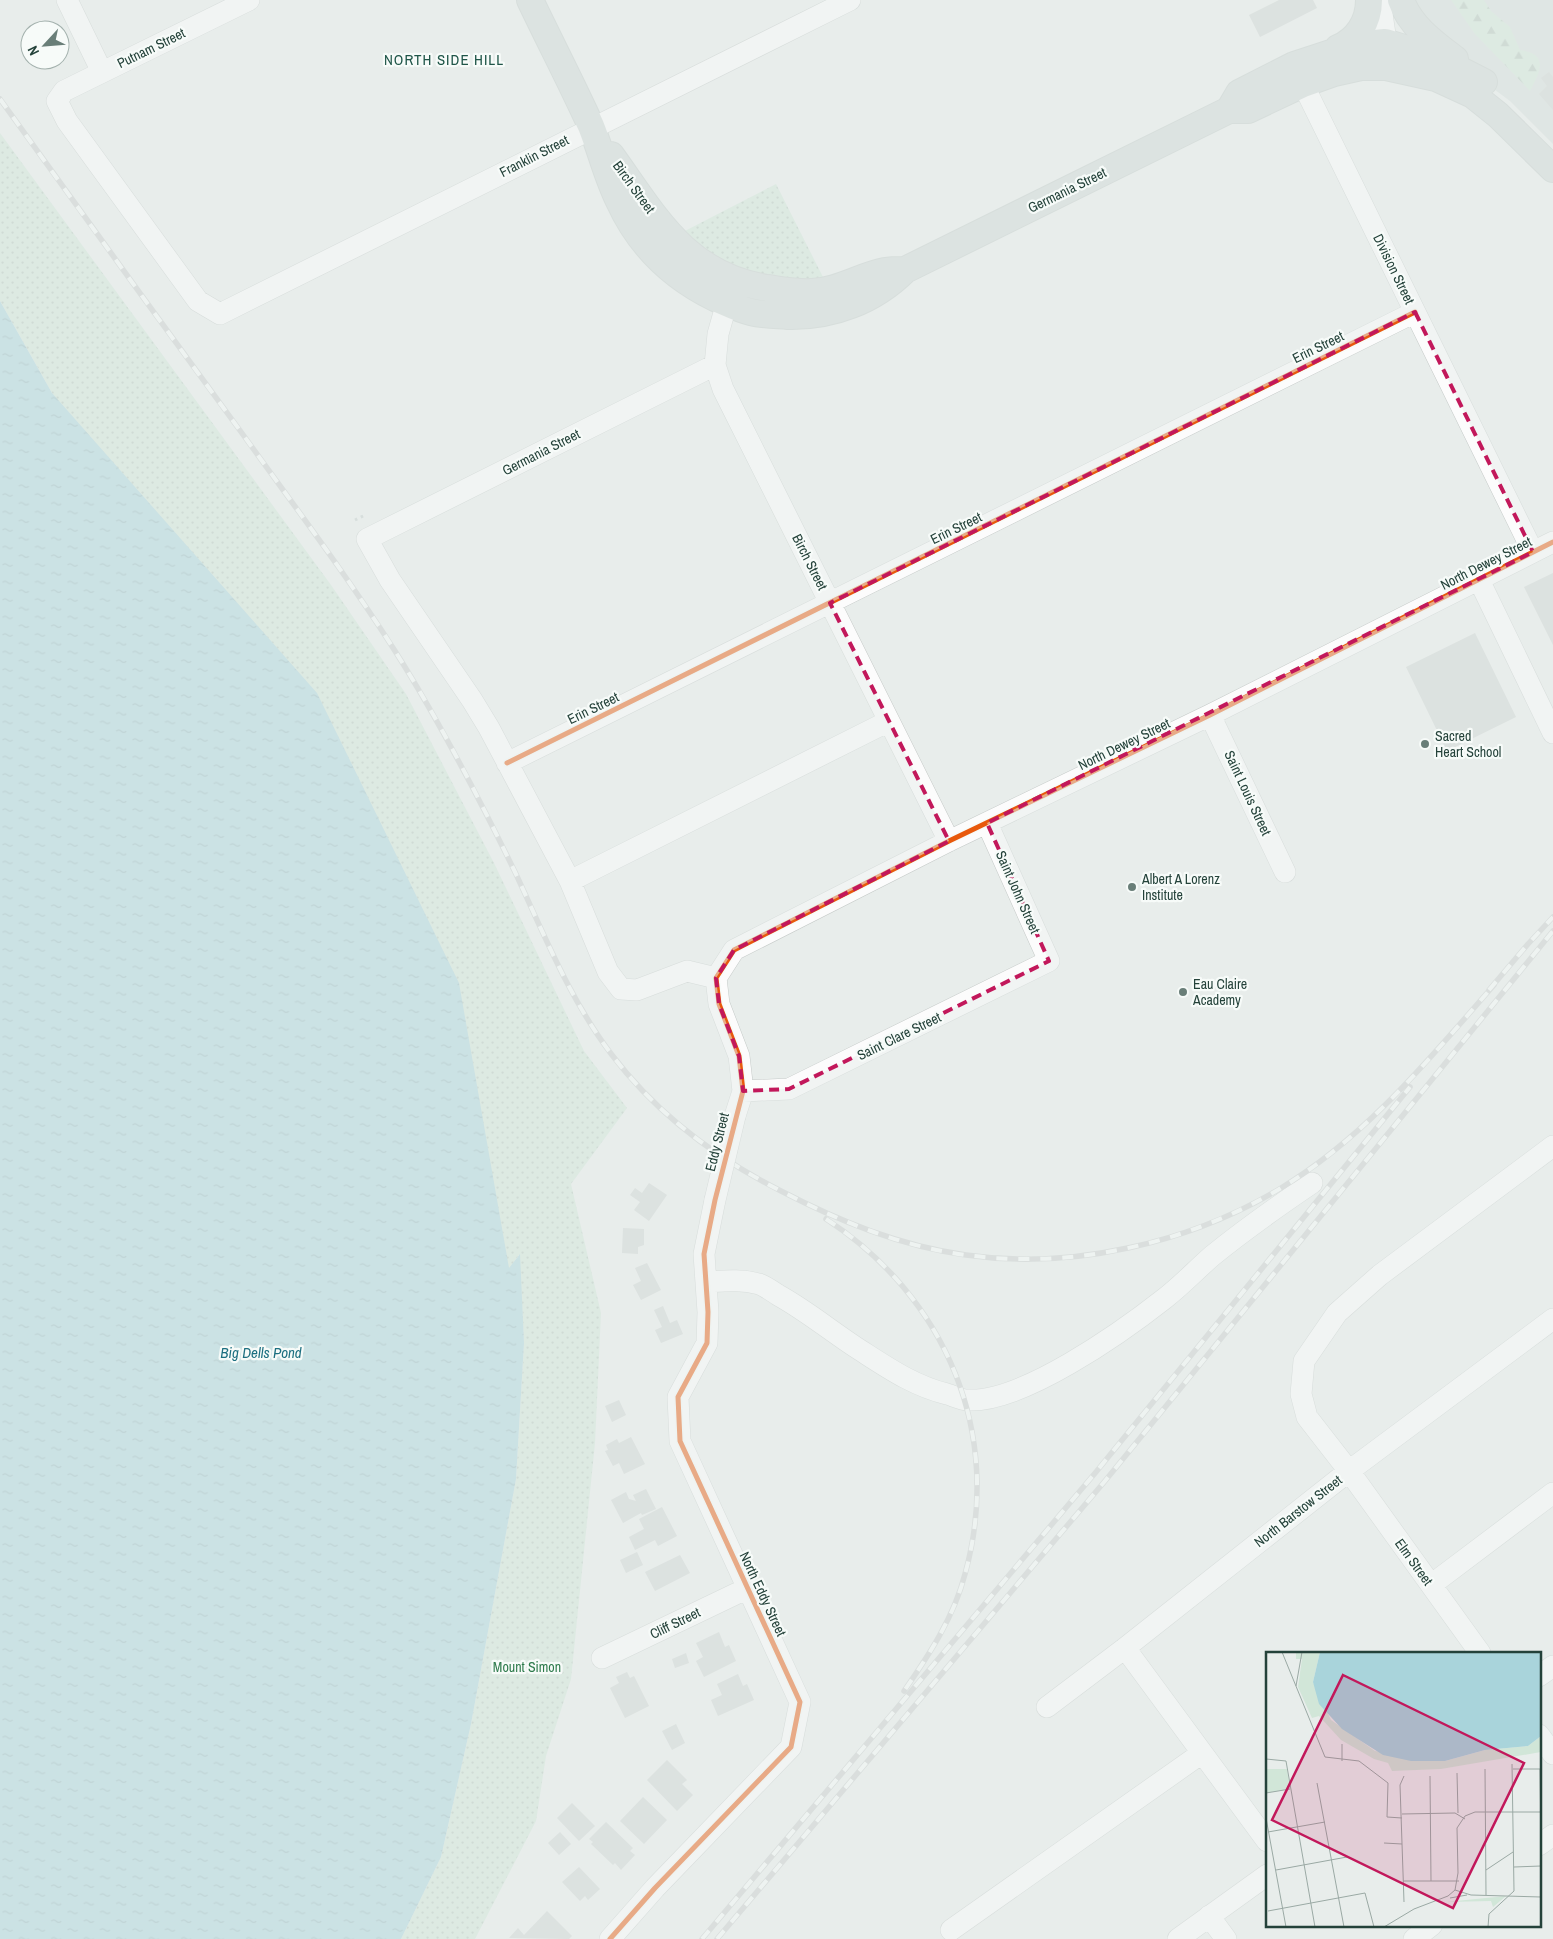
<svg xmlns="http://www.w3.org/2000/svg" width="1553" height="1939" viewBox="0 0 1553 1939" font-family="'Archivo Narrow',sans-serif">
<style>
.built{fill:#d6dedb}
.grass{fill:url(#grass-dots)}
.forest{fill:url(#forest-firs)}
.water{fill:url(#water-ripples)}
.building{fill:#cfd4d2}
.lines{fill:none;stroke-linecap:round;stroke-linejoin:round}
.minor-casing{stroke:#c5cac8;stroke-width:22}
.major-casing{stroke:#c3ccc9;stroke-width:28}
.path{stroke:#c3ccca;stroke-width:3;stroke-dasharray:2.5 4;stroke-linecap:butt}
.minor{stroke:#fcfcfc;stroke-width:21}
.major{stroke:#cfd7d5;stroke-width:26}
.rail-casing{stroke:#c9cdcc;stroke-width:5.5}
.rail{stroke:#f7fbf9;stroke-width:4;stroke-dasharray:11;stroke-linecap:butt}
.minor-bridge-casing{stroke:#c5cac8;stroke-width:22;stroke-linecap:butt}
.minor-bridge{stroke:#fcfcfc;stroke-width:21}
.cycleway-casing{stroke:#f7fbf9;stroke-width:8}
.cycleway{stroke:#e8590c;stroke-width:5}
.marked{fill:none;stroke:#c2185b;stroke-width:4;stroke-dasharray:10 6;stroke-linejoin:round}
.poi-dot{fill:#697e78;stroke:#f7fbf9;stroke-width:2}
.labels{text-anchor:middle;stroke-width:4.5;stroke-linejoin:round;paint-order:stroke}
.street-label{font-size:14px;fill:#24423a;stroke:#f7fbf9}
.poi-label{font-size:14px;fill:#24423a;stroke:#f7fbf9;text-anchor:start}
.park-label{font-size:14px;fill:#2d7a4b;stroke:#f7fbf9}
.neighbourhood-label{font-size:15px;letter-spacing:1px;fill:#1f5548;stroke:#f7fbf9}
.water-label{font-size:15px;font-style:italic;fill:#1c6f80;stroke:#f7fbf9}
.inset-road{fill:none;stroke:#9aa9a4;stroke-width:1}
.view{fill:#c2185b;fill-opacity:0.15;stroke:#c2185b;stroke-width:2.5}
.inset-edge{fill:none;stroke:#24423a;stroke-width:2.5}
</style>
<defs>
<pattern id="grass-dots" width="8" height="8" patternUnits="userSpaceOnUse" patternTransform="scale(1.25)"><rect width="8" height="8" fill="#d1e6d8"/><path d="M2 2h.1M6 6h.1" fill="none" stroke="#b3c6ba" stroke-width="1.8" stroke-linecap="round"/></pattern>
<pattern id="forest-firs" width="22" height="20" patternUnits="userSpaceOnUse" patternTransform="scale(1.25)"><rect width="22" height="20" fill="#d1e6d8"/><path d="M5 1l3.5 6h-7zM16 11l3.5 6h-7z" fill="#b3c6ba"/></pattern>
<pattern id="water-ripples" width="26" height="14" patternUnits="userSpaceOnUse" patternTransform="scale(1.25)"><rect width="26" height="14" fill="#a9d4db"/><path d="M2 4q2-2 4 0t4 0M15 11q2-2 4 0t4 0" fill="none" stroke="#91b7bd"/></pattern>
</defs>
<rect width="100%" height="100%" fill="#e8edeb"/>
<path class="built" d="M1401 0H1553V144L1510 101 1479 78Z"/>
<path class="grass" d="M0 133 331 585 406 694 494 863 584 1051 627 1108 571 1184 601 1313 595 1443 571 1679 546 1756 536 1821 475 1939H401L441 1857 471 1724 516 1479 524 1343 519 1255 509 1269 52 393 0 301Z
M776 184 826 283 734 271 679 234Z"/>
<path class="forest" d="M1451 0H1484L1491 11 1510 27 1520 50C1551 54 1539 74 1530 91L1475 34Z"/>
<path class="water" d="M0 301 52 393 317 693 459 983 509 1268 520 1254 524 1343 516 1479 471 1724 441 1857 401 1939H0Z"/>
<path class="building" d="M1279 0H1313L1317 8 1260 37 1249 15Z
M1549 72 1553 77V110L1539 94 1547 86 1541 78Z
M1553 573V645L1524 587Z
M1475 633 1516 717 1447 751 1406 667Z
M649 1183 667 1195 649 1221 634 1210 640 1202 630 1195 635 1188 642 1193Z
M623 1228 644 1229V1245L638 1247V1254L622 1253Z
M647 1263 661 1290 641 1300 633 1285 641 1281 635 1268Z
M663 1306 670 1323 677 1320 683 1334 661 1343 655 1330 662 1327 654 1310Z
M619 1400 626 1415 612 1422 605 1406Z
M631 1437 645 1464 624 1474 619 1463 613 1466 605 1451 608 1450 606 1445 617 1439 619 1443Z
M646 1489 656 1509 642 1515 641 1513 623 1523 611 1500 626 1492 629 1499 636 1501 633 1495Z
M662 1507 677 1536 658 1546 655 1540 635 1550 629 1537 644 1529 639 1519Z
M637 1552 643 1565 626 1573 620 1560Z
M680 1555 690 1573 655 1591 645 1572Z
M719 1632 725 1647 729 1645 736 1661 704 1677 696 1661 703 1657 696 1643Z
M686 1653 689 1663 675 1668 672 1659Z
M627 1672 630 1678 634 1676 649 1706 625 1718 610 1688 619 1683 616 1677Z
M738 1674 743 1686 747 1684 754 1700 718 1716 711 1700 722 1695 717 1684Z
M676 1724 685 1743 672 1750 662 1731Z
M667 1760 687 1780 682 1784 693 1795 677 1811 647 1780Z
M643 1797 667 1820 644 1844 620 1821Z
M572 1803 595 1826 579 1841 557 1818Z
M606 1822 633 1848 630 1851 635 1855 621 1870 615 1863 613 1865 591 1844 593 1842 589 1839Z
M560 1832 571 1844 559 1855 548 1843Z
M579 1867 600 1889 588 1900 585 1896 580 1901 562 1882Z
M547 1911 572 1936 569 1939 509 1938 518 1928 524 1935Z"/>
<g class="lines">
<defs>
<path id="minor" d="M67 0 102 72
M249 0 64 91 57 101 67 121 198 301 220 314 850 0
M1380 0 1385 34V57
M1296 70 1533 552
M731 288 718 334 715 365 723 389 949 841
M715 365 367 539 390 580 472 700 489 728 570 881 608 972 621 989 637 990 687 971 716 978
M1479 580 1553 733
M1210 715 1285 872
M507 763 1415 312
M570 881 889 721
M716 978 734 950 949 841 1210 715 1553 542
M716 978 719 1004 739 1056 743 1091 735 1116
M743 1091 789 1089 1049 961 987 823
M706 1282C724 1281 741 1279 759 1284 765 1286 772 1291 778 1295 807 1311 832 1332 860 1350 888 1368 914 1386 947 1394 954 1396 961 1400 968 1400 1022 1403 1122 1332 1164 1299 1181 1286 1196 1270 1212 1256 1244 1230 1278 1206 1312 1183
M1431 1585 1553 1493
M1125 1648 1267 1841
M1480 1653 1349 1471 1307 1417 1301 1394 1304 1361 1337 1313 1380 1275 1553 1146
M602 1658 748 1588
M1539 1676 1553 1666
M1047 1707 1125 1648 1349 1471 1553 1319
M1539 1735 1553 1754
M1539 1845 1553 1835
M1209 1916 1226 1939
M951 1930 1202 1753
M610 1939 655 1888 791 1747 800 1702 680 1441 678 1397 707 1343 708 1312 704 1254 715 1200
M1178 1939 1267 1875
M1414 1939 1432 1925"/>
<path id="major" d="M530 0C550 42 572 84 591 126 601 151 607 177 619 201 639 245 672 277 715 298 727 303 738 309 751 312 763 315 776 315 788 316 832 317 874 301 905 270L1229 110H1248L1303 84 1334 73 1361 67H1386L1436 78 1473 95 1498 115 1553 169
M1401 0C1410 26 1434 43 1455 59
M1338 48C1357 40 1369 22 1369 0
M1229 110 1239 93 1294 65 1355 45 1385 42 1439 59 1484 82
M611 155C655 216 685 275 767 288 782 290 797 293 812 292 838 291 860 276 885 271 891 270 898 270 904 270"/>
</defs>
<use href="#minor" class="minor-casing"/>
<use href="#major" class="major-casing"/>
<path class="path" d="M355 520 365 515"/>
<use href="#minor" class="minor"/>
<use href="#major" class="major"/>
<defs>
<path id="rail" d="M0 99C81 212 162 324 244 436 295 507 348 577 395 651 440 722 478 796 515 872 544 934 570 1000 612 1055 656 1113 716 1158 781 1191 839 1221 900 1246 966 1255 1072 1270 1190 1243 1281 1188 1366 1137 1430 1058 1494 985
M1489 990 1528 944 1553 917
M826 1219C946 1297 1004 1434 965 1574 954 1617 929 1655 904 1691
M702 1939 1096 1472 1410 1087
M717 1939 1105 1481 1553 931"/>
</defs>
<use href="#rail" class="rail-casing"/>
<use href="#rail" class="rail"/>
<defs>
<path id="minor-bridge" d="M715 1200 735 1116"/>
</defs>
<use href="#minor-bridge" class="minor-bridge-casing"/>
<use href="#minor-bridge" class="minor-bridge"/>
<defs>
<path id="cycleway" d="M507 763 1415 312
M610 1939 655 1888 791 1747 800 1702 680 1441 678 1397 707 1343 708 1312 704 1254 715 1200 743 1091 739 1056 719 1004 716 978 734 950 949 841 1210 715 1553 542"/>
</defs>
<use href="#cycleway" class="cycleway-casing"/>
<use href="#cycleway" class="cycleway"/>
</g>
<path d="M0 0H1553V1939H0ZM1415 312 1533 552 987 823 1049 961 789 1089 743 1091 739 1056 719 1004 716 978 734 950 949 841 830 603Z" fill="#e8edeb" fill-opacity=".55" fill-rule="evenodd"/>
<path class="marked" d="M1415 312 1533 552 987 823 1049 961 789 1089 743 1091 739 1056 719 1004 716 978 734 950 949 841 830 603Z"/>
<g class="poi-dot">
<circle cx="1425" cy="744" r="5"/>
<circle cx="1132" cy="887" r="5"/>
<circle cx="1183" cy="992" r="5"/>
</g>
<g class="labels">
<g class="street-label">
<text transform="translate(151 48) rotate(-26)" y="5">Putnam Street</text>
<text transform="translate(534 156) rotate(-27)" y="5">Franklin Street</text>
<text transform="translate(634 187) rotate(54)" y="5">Birch Street</text>
<text transform="translate(1067 190) rotate(-26)" y="5">Germania Street</text>
<text transform="translate(1394 269) rotate(64)" y="5">Division Street</text>
<text transform="translate(1318 347) rotate(-26)" y="5">Erin Street</text>
<text transform="translate(541 452) rotate(-27)" y="5">Germania Street</text>
<text transform="translate(956 528) rotate(-26)" y="5">Erin Street</text>
<text transform="translate(810 562) rotate(63)" y="5">Birch Street</text>
<text transform="translate(1486 563) rotate(-27)" y="5">North Dewey Street</text>
<text transform="translate(593 708) rotate(-26)" y="5">Erin Street</text>
<text transform="translate(1124 744) rotate(-26)" y="5">North Dewey Street</text>
<text transform="translate(1248 793) rotate(65)" y="5">Saint Louis Street</text>
<text transform="translate(1018 892) rotate(66)" y="5">Saint John Street</text>
<text transform="translate(899 1036) rotate(-26)" y="5">Saint Clare Street</text>
<text transform="translate(717 1142) rotate(-76)" y="5">Eddy Street</text>
<text transform="translate(1298 1511) rotate(-38)" y="5">North Barstow Street</text>
<text transform="translate(1414 1562) rotate(54)" y="5">Elm Street</text>
<text transform="translate(763 1594) rotate(65)" y="5">North Eddy Street</text>
<text transform="translate(675 1623) rotate(-26)" y="5">Cliff Street</text>
</g>
<g class="poi-label">
<text x="1435" y="741">Sacred<tspan x="1435" dy="16">Heart School</tspan></text>
<text x="1142" y="884">Albert A Lorenz<tspan x="1142" dy="16">Institute</tspan></text>
<text x="1193" y="989">Eau Claire<tspan x="1193" dy="16">Academy</tspan></text>
</g>
<g class="park-label">
<text x="527" y="1672">Mount Simon</text>
</g>
<g class="neighbourhood-label">
<text x="444" y="65">NORTH SIDE HILL</text>
</g>
<g class="water-label">
<text x="261" y="1358">Big Dells Pond</text>
</g>
</g>
<g transform="translate(1266 1652)">
<rect width="275" height="275" fill="#e8edeb"/>
<path d="M30 0H54L47 30 65 68 109 99 179 109 219 98 262 94 275 84V100L175 117 126 119 122 111 108 107 75 88 53 64 46 66 32 35 36 7H30ZM0 117H21L24 137 0 141Z" fill="#d1e6d8"/>
<path d="M240 244 227 255 225 249 180 250Z" fill="#d1e6d8"/>
<path d="M54 0H275V84L262 94 219 98 179 109H145L117 103 76 77 53 52 47 30Z" fill="#a9d4db"/>
<path class="inset-road" d="M16 0 59 105 93 109 122 131M30 34 36 0M0 107 20 109 49 275M76 109V92M219 117 220 243M247 117H275M274 117 275 185M191 121 192 161M138 124 134 133 138 250M164 124 165 229M51 131 78 275M122 131 121 165 136 166M0 141 24 137M136 162 189 161 199 167M0 166 20 275M2 180 59 170M118 191 136 192M248 215 275 214M10 218 81 205M220 218 247 200M137 229H193M189 238 205 243 275 245M184 246 201 243M2 259 99 241 108 275M118 275 148 257 182 244 189 238 192 221 191 176 199 164 209 160H275M222 275 223 262 248 239 246 112"/>
<path class="view" d="M77 23 258 111 187 256 6 168Z"/>
<rect width="275" height="275" class="inset-edge"/>
</g>
<g transform="translate(45 45) rotate(244)"><circle r="24" fill="#f7fbf9" stroke="#a3b1ad"/>
<path d="M0-4L9 19L0 12L-9 19Z" fill="#697e78"/>
<text y="-8" font-size="14" font-weight="bold" text-anchor="middle" fill="#24423a">N</text>
</g>
</svg>
